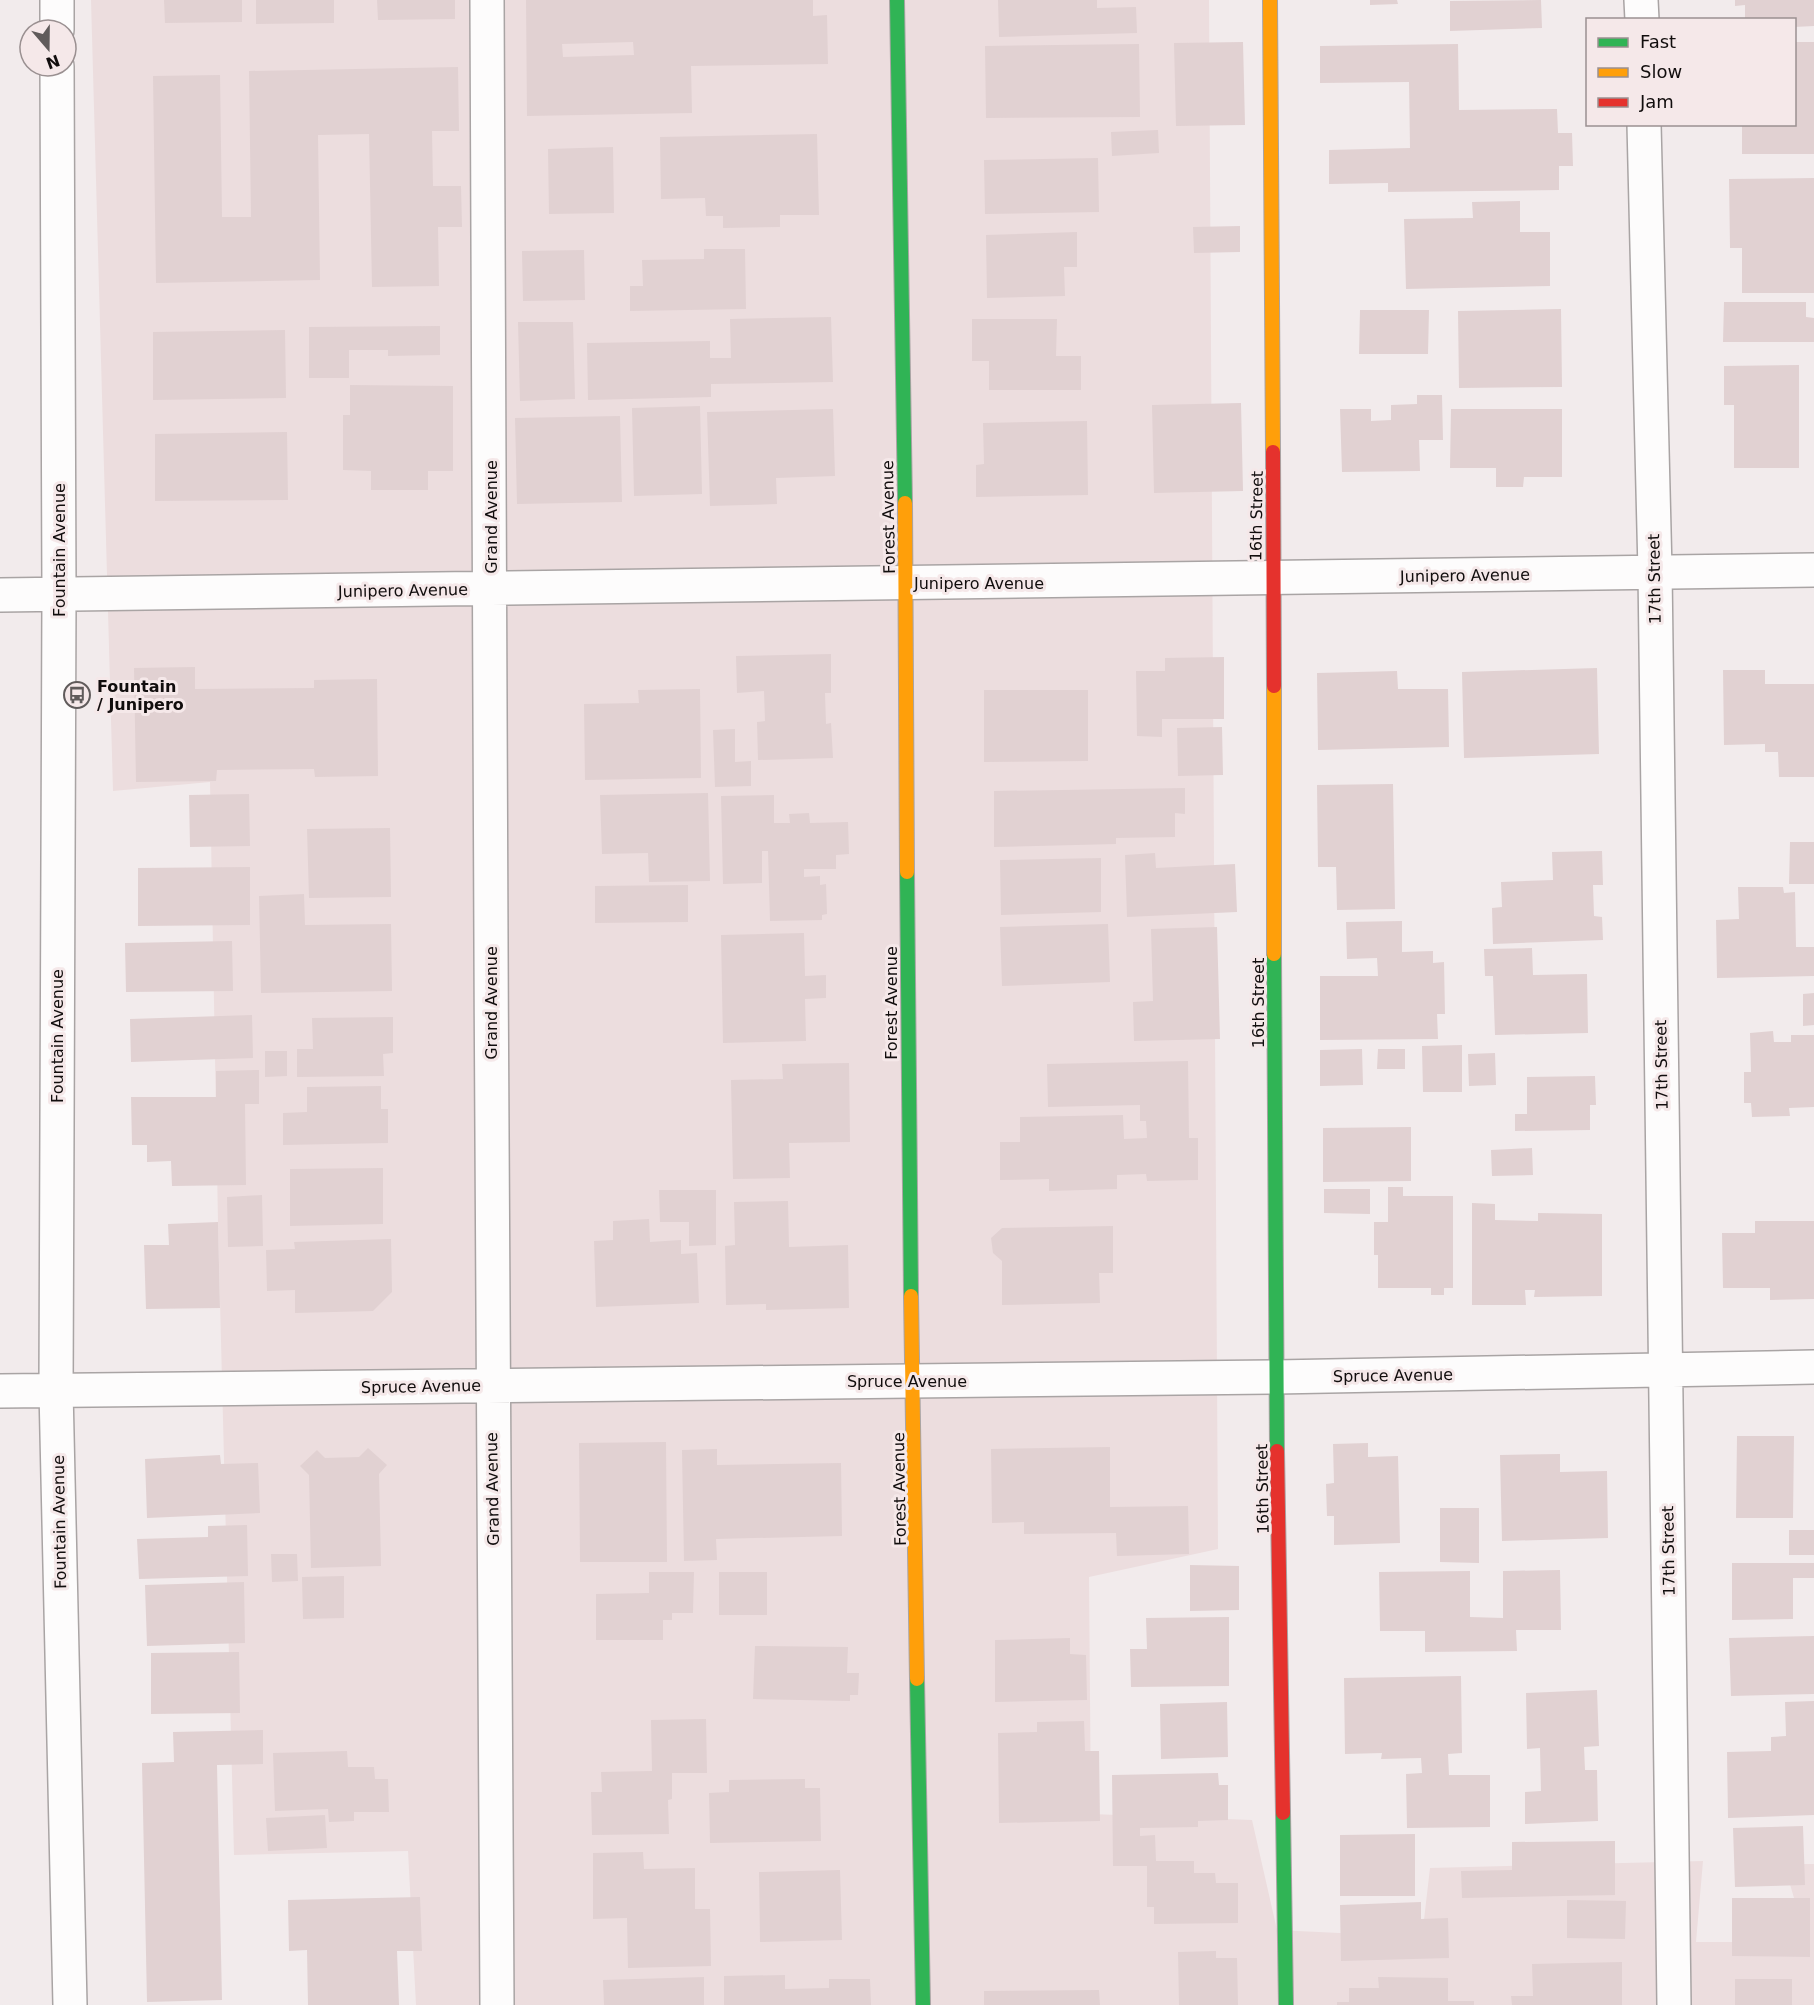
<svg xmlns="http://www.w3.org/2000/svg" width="1814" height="2005" viewBox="0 0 1814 2005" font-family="'DejaVu Sans',sans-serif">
	<rect width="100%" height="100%" fill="#f2ebec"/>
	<path fill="#ecddde" d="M91,0H1209L1218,1549L1089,1577L1091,1814L1252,1820L1277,1930L1422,1937L1430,1868L1703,1861L1696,1942H1807L1784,1864H1814V2005H416L408,1851L234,1855L218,1222L210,782L113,791Z"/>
	<path fill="#e1d1d2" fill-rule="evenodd" d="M164,0H242V22L165,23Z
		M256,0H334V23L256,24Z
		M377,0H455V19L378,20Z
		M526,0H813V16L827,15L828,64L691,66L692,113L527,116ZM633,42L634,55L563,57L562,44Z
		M998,0H1097V8L1136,7L1137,33L999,37Z
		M1370,0H1397L1398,4L1370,5Z
		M1541,0L1542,28L1450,31V1Z
		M1735,0H1814V26L1794,27V20H1745V5L1735,6Z
		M1243,42L1245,125L1176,126L1174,43Z
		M1794,42H1814V154H1742V124H1794Z
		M1139,44L1140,117L986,118L985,46Z
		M1458,44L1459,110L1557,109L1558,133H1572L1573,166H1559V190L1388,192V183L1329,184V150L1410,148L1409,82L1320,83V46Z
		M458,67L459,131H432L433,186H461L462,227H438L439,286L372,287L369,134L318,135L320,280L156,283L153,76L220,75L222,217H251L249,71Z
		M1158,130L1159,153L1112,156L1111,132Z
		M817,134L819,215H780V227L723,228V216H706L705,198L661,199L660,137Z
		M613,147L614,213L549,214L548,149Z
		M1098,158L1099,212L985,214L984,160Z
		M1814,178V293H1742V248H1730L1729,179Z
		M1520,201V232H1550V286L1406,289L1404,219L1473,218L1472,202Z
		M1240,226V252L1194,253L1193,227Z
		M1077,232V267H1064L1065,296L987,298L986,235Z
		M704,249H745L746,309L630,311V286H643L642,260L704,259Z
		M584,250L585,300L523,301L522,251Z
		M1724,302H1806V317L1814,318V342H1723Z
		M1561,309L1562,387L1459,388L1458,311Z
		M1360,310H1429L1428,354H1359Z
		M831,317L833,382L711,384V397L588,400L587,343L710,341V358H731L730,319Z
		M972,319H1057L1056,356H1081V390H989V361H972Z
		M518,322H573L575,399L520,401Z
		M440,326V355L388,356V350H349V378H309V327Z
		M285,330L286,398L153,400V332Z
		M1799,365V468H1734V405H1724V366Z
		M350,385L453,386V471H428V490H371V471L343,470V415H350Z
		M1417,395H1442L1443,440H1419L1420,471L1342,472L1340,409H1371V421L1391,420V405L1417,404Z
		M1241,403L1243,491L1154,493L1152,405Z
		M700,406L702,494L634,496L632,408Z
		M833,409L835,476L776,478L777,504L710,506L707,412Z
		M1451,409H1562V477H1524L1523,487H1496V468H1450Z
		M620,416L622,502L517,504L515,418Z
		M1087,421L1088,495L976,497V465L984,464L983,423Z
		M287,432L288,500L155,501V434Z
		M831,654V693H825L826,724L831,723L833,758L758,760L757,722L765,721L764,691L737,693L736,656Z
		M1224,657V719H1162V737L1137,736L1136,671H1165V658Z
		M195,667V689L314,688V680L377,679L378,776L315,777L314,769L217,770L216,781L136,782L134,668Z
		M1597,668L1599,754L1464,758L1462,672Z
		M1723,670H1765V684H1814V777H1779L1778,752H1765V744L1724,745Z
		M1397,671L1398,689H1448L1449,747L1318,750L1317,673Z
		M700,689L701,778L585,780L584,704L639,703L638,690Z
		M984,690H1088V761L984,762Z
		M1222,727L1223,775L1178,776L1177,728Z
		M735,729V762L751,761V786L715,787L713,730Z
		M1393,784L1395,909L1337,910L1336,867H1318L1317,785Z
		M1185,788V814L1175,813V837L1116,838V844L994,847V791Z
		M708,793L710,881L649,882L648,853L602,854L600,795Z
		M249,794L250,846L190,847L189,795Z
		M774,795V823H790L789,814L809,813L810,823L848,822L849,854L836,855V869H804V877L820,876V885L826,884L827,914L822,915V920L770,921L768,851H762V883L723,884L721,796Z
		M390,828L391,897L309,898L307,829Z
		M1790,842H1814V884H1789Z
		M1602,851L1603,885H1593L1594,916L1602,917L1603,940L1493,944L1492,908L1502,907L1501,882L1553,880L1552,852Z
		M1155,853L1156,868L1235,864L1237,912L1127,917L1125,855Z
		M1101,858V912L1001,915L1000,860Z
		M250,867V925L138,926V868Z
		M688,885V922L595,923V886Z
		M1738,887H1783L1784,893L1795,892L1796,947H1814V976L1717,978L1716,920L1739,919Z
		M304,894L305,925L391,924L392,991L261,993L259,896Z
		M1402,921V952L1433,951V963L1444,962L1445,1014H1437L1438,1039L1320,1040V976H1378L1377,958L1347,959L1346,922Z
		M1108,924L1110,982L1002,986L1000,927Z
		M1217,927L1220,1039L1134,1041L1133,1002L1153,1001L1151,929Z
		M804,933L805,976L826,975V998L805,999L806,1041L723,1043L721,935Z
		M232,941L233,991L126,992L125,943Z
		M1532,948L1533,975L1587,974L1588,1033L1495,1035L1493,976H1485L1484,949Z
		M1814,993V1025L1803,1026V994Z
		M252,1015L253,1058L131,1062L130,1019Z
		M393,1017V1053L383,1054L384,1076L297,1077V1049H313L312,1018Z
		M1773,1031L1774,1042H1791V1035H1814V1107L1789,1108L1790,1116L1752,1117L1751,1103H1744V1072H1751L1750,1033Z
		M1462,1045V1092H1423L1422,1046Z
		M1362,1049L1363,1085L1320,1086V1050Z
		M1378,1049H1405V1069H1377Z
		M265,1051H287V1076L265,1077Z
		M1495,1053L1496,1085L1469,1086L1468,1054Z
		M1188,1061L1189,1138H1198V1180L1147,1181L1146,1174L1117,1175V1189L1049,1191V1179L1000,1180V1142H1020V1117L1123,1115L1124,1139L1147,1138L1146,1121H1140V1105L1048,1107L1047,1064Z
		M849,1063L850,1142L789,1143L790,1178L733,1179L731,1080L783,1079L782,1064Z
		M259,1070V1104H245L246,1185L172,1186L171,1161L147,1162V1145H132L131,1097H216V1071Z
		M1595,1076L1596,1105H1590V1130L1515,1131V1114H1527V1077Z
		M381,1086V1109H388V1143L283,1145V1113L307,1112V1087Z
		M1411,1127V1181L1323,1182V1128Z
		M1532,1148L1533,1175L1492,1176L1491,1150Z
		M383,1168V1224L290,1226V1169Z
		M1388,1187H1403V1196H1453V1288H1444V1295H1431V1288H1378V1255H1374V1222H1388Z
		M1324,1189H1370V1214L1324,1213Z
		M659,1190H716V1245L689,1246V1222H660Z
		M262,1195L263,1246L228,1247L227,1197Z
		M788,1201L789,1247L848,1245L849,1308L766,1310V1304L726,1305L725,1246L735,1245L734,1202Z
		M1472,1203L1495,1204V1220L1538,1221V1213L1602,1214V1296L1534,1297L1535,1290H1525L1526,1305H1472Z
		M649,1219L650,1242L681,1240V1254L697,1253L699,1303L596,1307L594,1241L613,1240V1221Z
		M1755,1221H1814V1299L1770,1300V1288H1723L1722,1233H1755Z
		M218,1222L220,1308L146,1309L144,1245H169L168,1224Z
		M1113,1226V1273H1099L1100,1303L1002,1305V1261L993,1253L991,1238L1002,1228Z
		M391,1239L392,1292L373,1311L295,1313V1290L267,1291L266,1250L295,1249L294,1242Z
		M1737,1436H1794L1793,1518H1736Z
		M666,1442L667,1562H580L579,1443Z
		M1368,1443V1457L1398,1456L1400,1543L1334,1545V1516H1327L1326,1484L1334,1483L1333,1444Z
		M1110,1447V1507L1188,1506L1189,1554L1117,1556L1116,1533L1024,1534V1522L992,1523L991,1449Z
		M368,1448L387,1465L379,1474L381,1566L311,1568L309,1475L300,1466L317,1450L325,1458L359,1457Z
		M717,1449V1465L841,1463L842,1536L716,1539L717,1560L684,1561L682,1450Z
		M1560,1454V1472L1607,1471L1608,1538L1502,1541L1500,1455Z
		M220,1455L221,1464L258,1463L260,1513L147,1518L145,1459Z
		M1440,1508H1479V1563L1440,1562Z
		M247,1525L248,1576L139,1579L137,1539L208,1537V1526Z
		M1789,1530H1814V1555H1789Z
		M271,1554H297L298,1581L272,1582Z
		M1732,1563H1814V1578H1793V1619L1732,1620Z
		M1190,1565L1239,1566V1610L1190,1611Z
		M1560,1570L1561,1630H1516L1517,1651L1425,1652V1631H1380L1379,1572L1470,1571V1617L1503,1618V1571Z
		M649,1572H694L693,1613H672V1620H663V1640H596V1594L649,1593Z
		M719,1572H767V1615H719Z
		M344,1576V1618L303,1619L302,1577Z
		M244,1582L245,1643L147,1646L145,1585Z
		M1229,1617V1686L1131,1687L1130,1649H1147L1146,1618Z
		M1814,1636V1694L1731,1696L1729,1638Z
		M1070,1638V1654L1086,1655L1087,1700L995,1702V1640Z
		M755,1646L848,1647L847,1673H859L858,1695H850V1701L753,1699Z
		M239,1652L240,1713L151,1714V1653Z
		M1461,1676L1462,1753L1448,1754L1449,1775H1490V1827L1407,1828L1406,1774L1422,1773L1421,1758L1381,1759L1382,1753L1345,1754L1344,1678Z
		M1597,1690L1599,1746L1584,1747L1585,1770H1597L1598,1821L1525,1824V1792L1541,1791L1540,1748L1527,1749L1526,1693Z
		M1814,1701V1815L1728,1818L1727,1752L1771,1751V1737L1786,1736L1785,1702Z
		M1227,1702L1228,1757L1161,1759L1160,1704Z
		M706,1719L707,1773H672V1799L668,1800L669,1834L592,1835L591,1792H602L601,1772L652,1771L651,1720Z
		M1084,1721L1085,1751H1099L1100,1821L999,1823L998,1733L1037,1732V1722Z
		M263,1730V1764L217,1765L222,2000L147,2002L142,1763L174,1762L173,1732Z
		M347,1751L348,1767H374L375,1779H388L389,1812H354V1821L329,1822L328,1809L275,1811L273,1753Z
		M1218,1773L1219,1785H1228V1820L1198,1821V1827L1140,1828V1836L1155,1835L1156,1861H1194V1873H1215L1216,1883H1238V1923L1154,1924V1907H1147V1866H1113L1112,1775Z
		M805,1779V1788H820L821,1841L710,1843L709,1793L729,1792V1780Z
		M325,1815L327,1848L268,1851L266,1818Z
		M1803,1826L1805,1885L1735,1887L1733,1828Z
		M1415,1834V1896H1340V1835Z
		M1615,1841V1895L1462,1898L1461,1871L1512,1870V1842Z
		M643,1852L644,1869L695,1868V1909H710L711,1966L628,1968L627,1918L593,1919V1853Z
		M840,1870L842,1940L760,1942L759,1872Z
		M420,1897L422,1951H397L399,2005H308L307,1950L289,1951L288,1900Z
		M1732,1898H1810V1957L1732,1956Z
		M1567,1900L1626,1901L1625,1939L1567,1938Z
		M1421,1902V1919L1448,1918L1449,1958L1341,1961L1340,1905Z
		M1216,1951V1958H1237L1238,2005H1179L1178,1952Z
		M1622,1962V2005H1512L1511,1996H1533L1532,1964Z
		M785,1975V1989L829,1988V1979H870L871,2005H724V1976Z
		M704,1977V2005H604L603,1980Z
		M1378,1977L1448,1978V2001H1474V2005H1337V2002H1349V1988H1379Z
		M1735,1979H1792V2005H1735Z
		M1099,1990L1100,2005H984V1991Z"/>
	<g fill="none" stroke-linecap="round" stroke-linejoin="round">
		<defs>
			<path id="street" d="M57,0V30
				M487,0C492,668 490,1337 497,2005
				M1641,0L1642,20
				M57,66L59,595L56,1390L70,2005
				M1644,124L1655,571L1674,2005
				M0,595L1814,570
				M0,1391L1276,1377L1814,1367"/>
			<path id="fast" d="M897,0L905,503
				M907,872L911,1296
				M1274,954L1277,1451
				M917,1679L923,2005
				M1283,1813L1286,2005"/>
			<path id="slow" d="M1270,0L1273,452
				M905,503L907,872
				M1274,686V954
				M911,1296L917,1679"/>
			<path id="jam" d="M1273,452L1274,686
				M1277,1451L1283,1813"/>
		</defs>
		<use href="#street" stroke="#a9a4a4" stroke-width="36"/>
		<use href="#fast" stroke="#a9a4a4" stroke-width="16"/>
		<use href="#slow" stroke="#a9a4a4" stroke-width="16"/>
		<use href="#jam" stroke="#a9a4a4" stroke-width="16"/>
		<use href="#street" stroke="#fdfcfc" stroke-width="33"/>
		<use href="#fast" stroke="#30b455" stroke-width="14"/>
		<use href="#slow" stroke="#ff9f0a" stroke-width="14"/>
		<use href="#jam" stroke="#e5322d" stroke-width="14"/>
	</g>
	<defs>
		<symbol id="bus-ring" viewBox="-11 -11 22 22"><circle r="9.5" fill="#f5e8e9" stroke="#605b5b" stroke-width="1.5"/><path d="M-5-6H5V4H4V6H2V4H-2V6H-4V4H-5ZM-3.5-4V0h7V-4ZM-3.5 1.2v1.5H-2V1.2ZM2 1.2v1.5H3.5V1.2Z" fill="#605b5b"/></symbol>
	</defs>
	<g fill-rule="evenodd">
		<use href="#bus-ring" x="62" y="680" width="30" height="30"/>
	</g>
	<g text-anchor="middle" stroke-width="6" stroke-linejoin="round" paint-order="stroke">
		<g font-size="16" fill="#110d0d" stroke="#f5e8e9">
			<text transform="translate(1256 516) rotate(-89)" y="6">16th Street</text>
			<text transform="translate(491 517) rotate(-90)" y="6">Grand Avenue</text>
			<text transform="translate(888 517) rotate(-91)" y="6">Forest Avenue</text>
			<text transform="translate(59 550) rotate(-90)" y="6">Fountain Avenue</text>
			<text transform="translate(1465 575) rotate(-1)" y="6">Junipero Avenue</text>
			<text transform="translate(1654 579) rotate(-91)" y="6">17th Street</text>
			<text x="979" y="589">Junipero Avenue</text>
			<text transform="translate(403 590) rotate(-1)" y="6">Junipero Avenue</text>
			<text transform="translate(491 1003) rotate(-90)" y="6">Grand Avenue</text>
			<text transform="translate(891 1003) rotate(-90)" y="6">Forest Avenue</text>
			<text transform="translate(1258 1003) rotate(-90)" y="6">16th Street</text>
			<text transform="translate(57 1036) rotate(-90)" y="6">Fountain Avenue</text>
			<text transform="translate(1661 1065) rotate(-91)" y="6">17th Street</text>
			<text transform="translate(1393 1375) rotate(-1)" y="6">Spruce Avenue</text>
			<text x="907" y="1387">Spruce Avenue</text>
			<text transform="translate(421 1386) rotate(-1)" y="6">Spruce Avenue</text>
			<text transform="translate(492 1489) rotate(-91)" y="6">Grand Avenue</text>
			<text transform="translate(899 1489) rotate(-91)" y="6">Forest Avenue</text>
			<text transform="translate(1262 1489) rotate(-91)" y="6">16th Street</text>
			<text transform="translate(59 1522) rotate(-91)" y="6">Fountain Avenue</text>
			<text transform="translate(1668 1551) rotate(-91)" y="6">17th Street</text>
		</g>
		<g font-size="16" font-weight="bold" fill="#110d0d" stroke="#f5e8e9" text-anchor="start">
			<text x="97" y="692">Fountain<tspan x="97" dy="18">/ Junipero</tspan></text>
		</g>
	</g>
	<rect x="1586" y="18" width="210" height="108" fill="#f5e8e9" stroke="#9a9091" stroke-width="1.5"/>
	<rect x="1598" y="38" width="30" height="9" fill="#30b455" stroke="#9a9091" stroke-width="1.5"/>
	<text x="1640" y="48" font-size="18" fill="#110d0d">Fast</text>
	<rect x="1598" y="68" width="30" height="9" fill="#ff9f0a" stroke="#9a9091" stroke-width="1.5"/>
	<text x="1640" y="78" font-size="18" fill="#110d0d">Slow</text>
	<rect x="1598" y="98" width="30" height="9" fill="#e5322d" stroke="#9a9091" stroke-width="1.5"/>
	<text x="1640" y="108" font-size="18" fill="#110d0d">Jam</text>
	<g transform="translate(48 48) rotate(160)"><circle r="28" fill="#f5e8e9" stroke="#9a9091" stroke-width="1.5"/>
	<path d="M0-4.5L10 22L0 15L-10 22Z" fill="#605b5b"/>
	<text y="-9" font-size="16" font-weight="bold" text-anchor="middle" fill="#110d0d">N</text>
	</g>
</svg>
